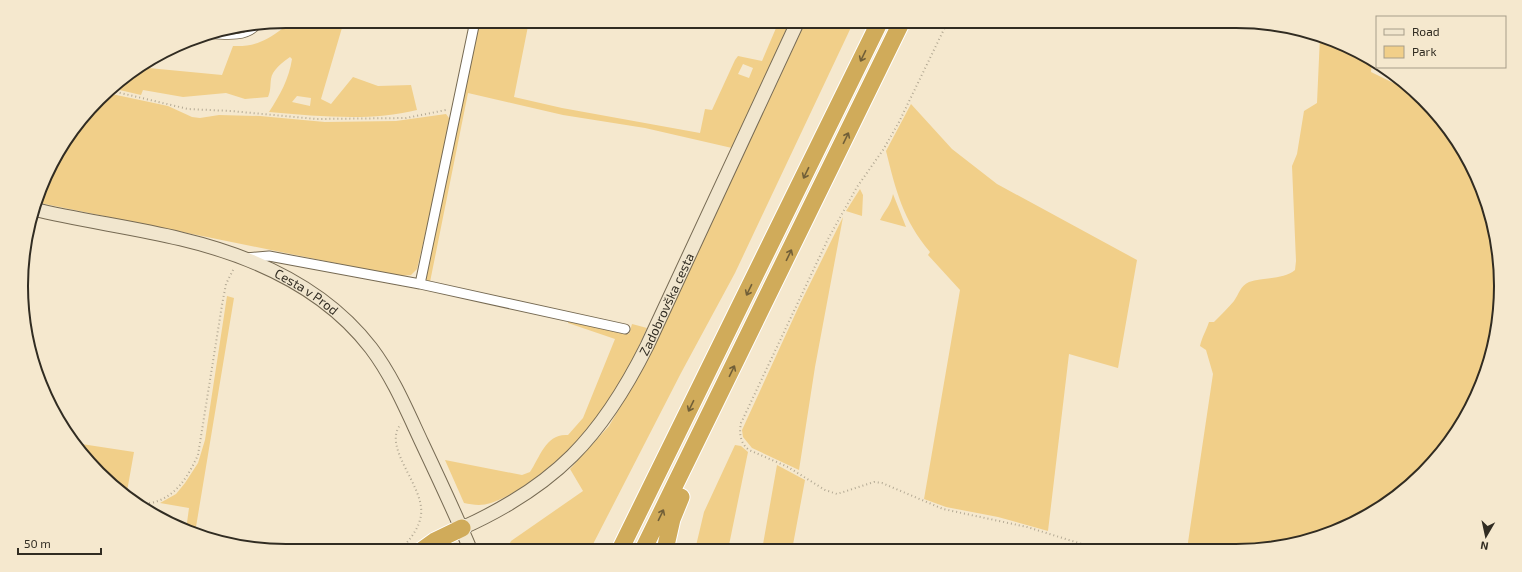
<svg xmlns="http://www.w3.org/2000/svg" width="1522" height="572" viewBox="0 0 1522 572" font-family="'Exo 2',sans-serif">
	<rect width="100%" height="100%" fill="#f5e8ce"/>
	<path fill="#f1cf89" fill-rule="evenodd" d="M344,21L321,99L331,104L353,77L378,86L411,85L417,110C369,122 318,116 269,112C280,95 289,79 292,59L290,57C283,62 272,70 271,79C270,86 271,90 268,97L245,99L226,93L183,97L143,90L141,95L111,88L138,67L222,75L233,46C253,47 266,41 282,29V22ZM297,96L311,98L310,106L292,102Z
		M479,21H529L514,97L562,108L700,133L705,109L712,110L735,60L738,56L762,61L779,21H790L732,148L645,128L563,115L468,93L430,282L425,279ZM743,64L753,68L749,78L738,74Z
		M806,21H854L735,273L681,373L590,550H506L511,541L583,491L570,469L609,426L644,367Z
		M1320,36L1353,48L1372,60L1371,72L1418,95L1435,111L1466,154L1487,201L1499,252L1500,304L1492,355L1456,433L1411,485L1353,524L1271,549H1187L1213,374L1206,350L1200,346C1202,337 1206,331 1209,322H1214C1221,315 1228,308 1234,301C1239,294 1240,286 1249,282C1263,277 1283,280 1295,270L1296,261L1292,166L1297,154L1304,111L1317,103Z
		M107,93L168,106L192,117L200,118L219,115L260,116L325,122L396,121L446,114L449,118L450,128L417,269L411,275L399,276L35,202L56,154Z
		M911,104L952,149L997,184L1137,260L1118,368L1069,354L1048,531L998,517L946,507L924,499L960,290L928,255L930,252C903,220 896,191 886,151Z
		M860,189L863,195L862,216L846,211Z
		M893,194L906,227L880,220C885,210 891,205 893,194Z
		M843,217L815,367L799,470L752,448L743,437L742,430L799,306Z
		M227,296L234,298L195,533L186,530L189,508L160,503L176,494L185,483L198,463L205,440Z
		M568,320L629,334L632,324L647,328C636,353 625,378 610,401C587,436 531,490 491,503C482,506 473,505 464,503L445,460L522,475L530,472C540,457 546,433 568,435L583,418L615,339L568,323Z
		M75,443L134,452L126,497L125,496Z
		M735,445L741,446L748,452L728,550H695L704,512Z
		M777,465L805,480L792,550H762Z"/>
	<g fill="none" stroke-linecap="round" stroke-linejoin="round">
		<defs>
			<path id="lane" d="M201,35C218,36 247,42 259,25"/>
			<path id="street" d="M246,258L269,256L420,284L625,329
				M420,284L475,21"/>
			<g id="secondary">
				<path id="s1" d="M33,209C82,221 132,227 181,239C253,256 325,288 371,348C393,377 407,411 422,443C439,479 456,515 471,551"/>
				<path id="s2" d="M462,528C555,486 601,438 647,346L798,21"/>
			</g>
			<path id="highway" d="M620,550L880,21
				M643,550L902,21
				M665,550L672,519L681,497
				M421,551L435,541L462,528"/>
		</defs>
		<use href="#lane" stroke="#766a53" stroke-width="6"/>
		<use href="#street" stroke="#766a53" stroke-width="11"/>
		<use href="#secondary" stroke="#766a53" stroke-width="15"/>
		<use href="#highway" stroke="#fff" stroke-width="19"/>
		<path stroke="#b3a994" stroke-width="2" stroke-dasharray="1 3" stroke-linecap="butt" d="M948,21L899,122L883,150L857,187L828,239L741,423C739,433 740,443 749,450L788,467L825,490L837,494L874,482L882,483L943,509L1027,527L1098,549
			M108,90L188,109L231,111L316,119L406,118L446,110
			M137,504C170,505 185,483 198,455L222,305L226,284L234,268
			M399,551C409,541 419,529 421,515C425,486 381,447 401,424"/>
		<use href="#lane" stroke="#fff" stroke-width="4.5"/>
		<use href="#street" stroke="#fff" stroke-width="9"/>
		<use href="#secondary" stroke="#f1e6ce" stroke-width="13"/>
		<use href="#highway" stroke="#d0ab5a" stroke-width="17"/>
	</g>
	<defs><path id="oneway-shaft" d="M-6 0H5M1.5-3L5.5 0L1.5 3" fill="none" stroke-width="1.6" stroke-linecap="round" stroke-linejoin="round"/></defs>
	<g stroke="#715f38">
		<use href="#oneway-shaft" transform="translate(863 56) rotate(116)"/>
		<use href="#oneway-shaft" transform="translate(846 138) rotate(-64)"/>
		<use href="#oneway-shaft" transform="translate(806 173) rotate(116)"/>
		<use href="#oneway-shaft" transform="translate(789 255) rotate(-64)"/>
		<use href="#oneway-shaft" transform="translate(749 290) rotate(116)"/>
		<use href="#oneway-shaft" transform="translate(732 371) rotate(-64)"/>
		<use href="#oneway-shaft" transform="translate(691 406) rotate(116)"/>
		<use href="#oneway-shaft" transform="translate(661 515) rotate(-64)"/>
	</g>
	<g text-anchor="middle" stroke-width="3" stroke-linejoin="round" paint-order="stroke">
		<g font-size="13" fill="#312c22" stroke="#f5e8ce">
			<text dy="5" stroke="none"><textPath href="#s1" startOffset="288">Cesta v Prod</textPath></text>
			<text dy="5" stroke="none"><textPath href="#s2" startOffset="312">Zadobrovška cesta</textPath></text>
		</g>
	</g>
	<path d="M0 0H1522V572H0ZM286 28H1236A258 258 0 0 1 1494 286V286A258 258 0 0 1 1236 544H286A258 258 0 0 1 28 286V286A258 258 0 0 1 286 28Z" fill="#f5e8ce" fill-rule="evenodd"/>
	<path fill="none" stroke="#312c22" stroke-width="2" d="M286 28H1236A258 258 0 0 1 1494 286V286A258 258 0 0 1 1236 544H286A258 258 0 0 1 28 286V286A258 258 0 0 1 286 28Z"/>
	<rect x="1376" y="16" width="130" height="52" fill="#f5e8ce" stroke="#a79d89"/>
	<rect x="1384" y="29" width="20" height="6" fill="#f1e6ce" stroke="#a79d89"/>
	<text x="1412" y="36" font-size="12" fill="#312c22">Road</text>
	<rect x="1384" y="46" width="20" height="12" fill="#f1cf89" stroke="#a79d89"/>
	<text x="1412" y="56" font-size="12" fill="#312c22">Park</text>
	<g transform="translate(1486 536) rotate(189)" stroke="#f5e8ce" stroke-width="3" paint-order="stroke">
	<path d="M0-3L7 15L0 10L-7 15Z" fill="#312c22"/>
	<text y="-6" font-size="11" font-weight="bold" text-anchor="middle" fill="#312c22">N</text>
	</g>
	<path d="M18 548v6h83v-6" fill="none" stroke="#312c22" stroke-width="2"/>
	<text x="24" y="548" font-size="12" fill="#312c22" stroke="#f5e8ce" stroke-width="3" paint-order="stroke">50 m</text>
</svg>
